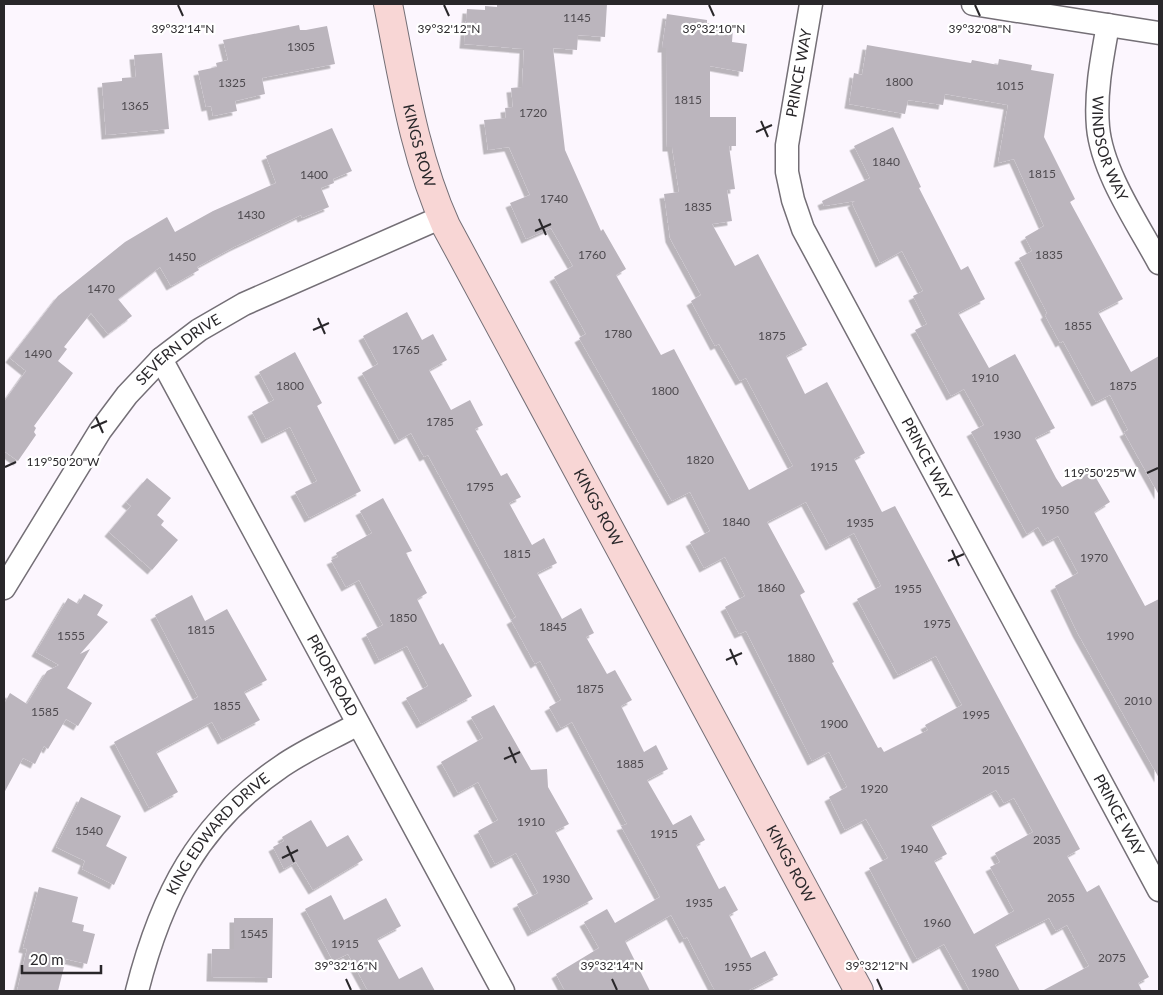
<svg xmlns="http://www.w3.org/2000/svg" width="1163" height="995" viewBox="0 0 1163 995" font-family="Lato,sans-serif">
	<defs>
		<filter id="shadow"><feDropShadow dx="-4.5" dy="4.5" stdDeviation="0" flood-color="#0004"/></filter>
	</defs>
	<rect width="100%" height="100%" fill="#fcf6fe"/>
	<path fill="#bbb5bd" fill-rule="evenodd" filter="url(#shadow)" d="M497,4H607L605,37L578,35L577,50L553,48L565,150L601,231L603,229L626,269L616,275L661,355L674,349L749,490L793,466L746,378L740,381L719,344L715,346L691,301L701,295L670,238L664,194L679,192L672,147H667L666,48H662L667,14L707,20V23L733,28L732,42L747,44L743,72L710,66V117H736V146H729L735,189L727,190L732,221L712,224L735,266L758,254L807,345L786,356L805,394L827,382L865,453L854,459L882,512L895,506L1080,849L1067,856L1087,892L1099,885L1149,977L1138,983L1142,991H1042L1089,966L1067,925L1056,931L1049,918L995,945L1020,991H970L944,944L917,959L869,868L888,858L866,819L845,830L829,797L847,787L829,752L812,761L746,631L739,634L725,607L745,596L725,557L704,568L690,542L710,531L690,492L672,501L579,338L586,334L554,277L573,266L551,228L526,239L510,203L530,195L509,147L488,150L484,120L506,118L505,108L513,107L511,88L522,87L524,49L464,44L467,9L485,10V6L497,7ZM806,502L830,546L854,533L881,586L857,599L898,675L936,656L962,705L925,725L928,730L884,752L881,747L878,748L832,663L834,662L800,595L805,592L767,522ZM996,790L1004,803L1014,798L1033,832L995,853L1000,862L990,867L1014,911L974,934L934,861L947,854L931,825Z
		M299,25L300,30H306L327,26L335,64L262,78L265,94L235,101L237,111L213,116L211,106L206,107L198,71L217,67L216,63L228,60L223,40Z
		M867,45L971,63L972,60L998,65L999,59L1032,65L1031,70L1054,74L1044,137L1075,199L1070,202L1123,299L1098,312L1131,372L1159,356V495L1124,432L1128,430L1110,395L1096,402L1063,341L1060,343L1045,315L1047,313L1019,258L1032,251L1025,237L1044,226L1014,159L998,163L1008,105L945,94L943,105L908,100L905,114L849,104L854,73L862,75Z
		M162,53L169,129L106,135L102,83L122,81V78L136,77L134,55Z
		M893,127L921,187L919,188L961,270L968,266L985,299L958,313L989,368L1015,354L1055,428L1035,438L1056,478L1062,487L1092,471L1110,502L1094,512L1145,606L1159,599V778L1077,632L1055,586L1078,573L1058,536L1047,542L1038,527L1027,534L971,432L984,425L964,389L951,396L915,330L927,324L913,296L923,291L902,251L880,263L852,203L855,201L824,206L822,201L870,178L854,146Z
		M332,128L352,171L333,179L334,183L321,188L329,207L302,218L301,215L234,247L197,267L199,270L171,286L160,267L118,299L132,316L108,334L91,313L64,347L67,349L58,361L73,373L34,426L36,428L34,432L36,435L18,461L4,451V402L26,371L10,358L58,296L125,242L167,217L175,232L213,211L276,183L266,156Z
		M407,312L422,340L433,334L447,360L429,370L451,410L470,400L483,425L475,429L501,476L507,473L521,497L509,503L532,545L544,538L557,563L537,573L562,619L581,608L594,633L586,637L607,674L615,670L632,700L621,706L644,752L656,745L668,769L647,780L673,825L691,815L705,840L696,845L719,889L725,886L738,910L729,915L751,958L765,951L778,975L747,991H715L687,937L684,939L671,915L625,941L650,991H565L556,974L599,948L584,922L607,909L615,923L660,897L621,826L627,824L572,722L561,728L549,707L561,700L540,661L535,664L511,620L516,617L428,455L424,457L411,433L399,440L362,373L378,364L363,336Z
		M295,352L322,403L317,406L361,491L309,518L295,492L317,481L290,427L266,439L252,412L274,400L259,372Z
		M147,478L171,498L157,515L164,521L161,525L178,540L152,570L109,532L131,506L126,502Z
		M383,498L412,551L406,553L427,593L417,599L440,645L443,643L472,696L421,724L406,698L428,686L407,646L379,660L366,634L383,625L359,580L346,587L331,560L338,557L336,553L372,533L360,511Z
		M84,594L103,605L97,615L108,622L80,654L90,649L67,688L92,703L78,726L66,719L48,749L44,746L35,764L23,758L4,793V704L10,693L27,704L47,671L59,665L36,652L68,598L78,604Z
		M192,595L205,621L227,609L267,680L244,692L260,720L222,740L212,722L156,752L178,792L149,808L114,742L198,697L155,615Z
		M494,705L531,770L547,769L548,787L569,824L555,831L593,899L532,932L517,904L538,893L516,853L495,864L478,831L498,820L478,782L458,793L441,762L483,738L471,717Z
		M81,797L121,816L106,846L127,857L114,885L82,869L85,861L56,847Z
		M311,820L327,847L348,835L363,860L313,890L296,862L284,869L273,847L284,841L282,837Z
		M39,887L78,897L72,922L84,925L83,931L95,934L87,964L66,959L58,991H17L27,949L23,948Z
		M331,895L344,920L386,898L401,926L377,939L399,979L422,967L435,991H368L348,954L333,961L305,909Z
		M234,918H273L272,978L211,977L212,949H234Z"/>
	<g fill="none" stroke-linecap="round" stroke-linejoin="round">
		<defs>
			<g id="street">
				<path id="s1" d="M811,4L787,145V172L793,200L803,229L1159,890"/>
				<path d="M973,4L1159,33"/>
				<path id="s2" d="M1108,25C1102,58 1095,93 1098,127C1102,172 1138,224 1159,263"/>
				<path id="s3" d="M161,359L503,991"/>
				<path id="s4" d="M4,588L100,431L127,395L161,359L199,330L244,304L442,217"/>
				<path id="s5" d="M137,991C161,896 198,823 282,766C305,750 333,738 358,724"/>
			</g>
			<g id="secondary">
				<path id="s6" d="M388,4C403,79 414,155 446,226L859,991"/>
			</g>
		</defs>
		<use href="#street" stroke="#746f76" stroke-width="25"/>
		<use href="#secondary" stroke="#746f76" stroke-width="30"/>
		<use href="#street" stroke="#fff" stroke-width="22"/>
		<use href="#secondary" stroke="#f8d6d5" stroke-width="28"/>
	</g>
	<path fill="none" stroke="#29272a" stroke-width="2" d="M178,5L183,16M444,5L449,16M709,5L714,16M975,5L980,16M761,121L768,137M756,132L772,125M539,219L546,235M535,231L551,224M318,318L325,334M313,330L329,323M96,417L103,433M91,428L107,421M5,467L16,462M1147,473L1158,468M952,550L959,566M948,561L964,554M730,649L737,665M726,660L742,653M509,747L516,763M504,759L520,752M287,846L294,862M282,858L298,850M346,979L351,990M612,979L617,990M877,979L882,990"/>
	<g text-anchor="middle" stroke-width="4.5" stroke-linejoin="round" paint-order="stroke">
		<g font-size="12" fill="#4e4a4f">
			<text x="577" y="22">1145</text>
			<text x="301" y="51">1305</text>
			<text x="899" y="86">1800</text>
			<text x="232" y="87">1325</text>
			<text x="1010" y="90">1015</text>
			<text x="688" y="104">1815</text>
			<text x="135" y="110">1365</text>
			<text x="533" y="117">1720</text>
			<text x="886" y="166">1840</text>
			<text x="1042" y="178">1815</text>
			<text x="314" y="179">1400</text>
			<text x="554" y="203">1740</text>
			<text x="698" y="211">1835</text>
			<text x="251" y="219">1430</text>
			<text x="592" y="259">1760</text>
			<text x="1049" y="259">1835</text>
			<text x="182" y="261">1450</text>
			<text x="101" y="293">1470</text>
			<text x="1078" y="330">1855</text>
			<text x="618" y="338">1780</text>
			<text x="772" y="340">1875</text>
			<text x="406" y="354">1765</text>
			<text x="38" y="358">1490</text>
			<text x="985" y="382">1910</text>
			<text x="290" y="390">1800</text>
			<text x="1123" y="390">1875</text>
			<text x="665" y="395">1800</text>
			<text x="440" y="426">1785</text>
			<text x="1007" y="439">1930</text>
			<text x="700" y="464">1820</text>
			<text x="824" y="471">1915</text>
			<text x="480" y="491">1795</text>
			<text x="1055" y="514">1950</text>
			<text x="736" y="526">1840</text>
			<text x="860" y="527">1935</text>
			<text x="517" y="558">1815</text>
			<text x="1094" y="562">1970</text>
			<text x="771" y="592">1860</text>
			<text x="908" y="593">1955</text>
			<text x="403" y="622">1850</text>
			<text x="937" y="628">1975</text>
			<text x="553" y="631">1845</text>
			<text x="201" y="634">1815</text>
			<text x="71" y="640">1555</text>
			<text x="1120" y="640">1990</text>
			<text x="801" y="662">1880</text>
			<text x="590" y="693">1875</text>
			<text x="1138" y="705">2010</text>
			<text x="227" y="710">1855</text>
			<text x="45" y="716">1585</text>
			<text x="976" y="719">1995</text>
			<text x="834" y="728">1900</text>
			<text x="630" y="768">1885</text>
			<text x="996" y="774">2015</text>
			<text x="874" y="793">1920</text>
			<text x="531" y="826">1910</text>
			<text x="89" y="835">1540</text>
			<text x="664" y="838">1915</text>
			<text x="1047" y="844">2035</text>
			<text x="914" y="853">1940</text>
			<text x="556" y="883">1930</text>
			<text x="1061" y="902">2055</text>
			<text x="699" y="907">1935</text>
			<text x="937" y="927">1960</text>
			<text x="254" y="938">1545</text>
			<text x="345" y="948">1915</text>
			<text x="1112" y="962">2075</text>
			<text x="738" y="971">1955</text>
			<text x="985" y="977">1980</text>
		</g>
		<g font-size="15" fill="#29272a" stroke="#fff">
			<text transform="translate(799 73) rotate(-80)" y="5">PRINCE WAY</text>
			<text dy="5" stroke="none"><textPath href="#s6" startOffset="145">KINGS ROW</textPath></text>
			<text dy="5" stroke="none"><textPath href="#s2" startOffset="126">WINDSOR WAY</textPath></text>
			<text dy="5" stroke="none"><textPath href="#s4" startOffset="298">SEVERN DRIVE</textPath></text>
			<text dy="5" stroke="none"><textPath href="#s1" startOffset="490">PRINCE WAY</textPath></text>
			<text dy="5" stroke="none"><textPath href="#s6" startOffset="550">KINGS ROW</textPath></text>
			<text dy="5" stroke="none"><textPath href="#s3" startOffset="360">PRIOR ROAD</textPath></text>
			<text dy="5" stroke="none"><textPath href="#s1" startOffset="895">PRINCE WAY</textPath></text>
			<text dy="5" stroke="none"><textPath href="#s5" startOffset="180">KING EDWARD DRIVE</textPath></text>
			<text dy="5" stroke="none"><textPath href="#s6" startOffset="955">KINGS ROW</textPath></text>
		</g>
	</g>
	<g font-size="12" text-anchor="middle" fill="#29272a" stroke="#fff" stroke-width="4.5" stroke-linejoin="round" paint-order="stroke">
		<text x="183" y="33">39°32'14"N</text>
		<text x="449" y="33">39°32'12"N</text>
		<text x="714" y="33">39°32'10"N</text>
		<text x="980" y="33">39°32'08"N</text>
		<text x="63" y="466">119°50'20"W</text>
		<text x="1100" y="477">119°50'25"W</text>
		<text x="346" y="970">39°32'16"N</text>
		<text x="612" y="970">39°32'14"N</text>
		<text x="877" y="970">39°32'12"N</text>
	</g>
	<rect width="1163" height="995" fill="none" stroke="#29272a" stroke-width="10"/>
	<path d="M22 965v8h79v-8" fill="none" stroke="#29272a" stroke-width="2.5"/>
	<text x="30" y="965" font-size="15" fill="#29272a" stroke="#ffffff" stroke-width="4" paint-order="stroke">20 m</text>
</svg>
